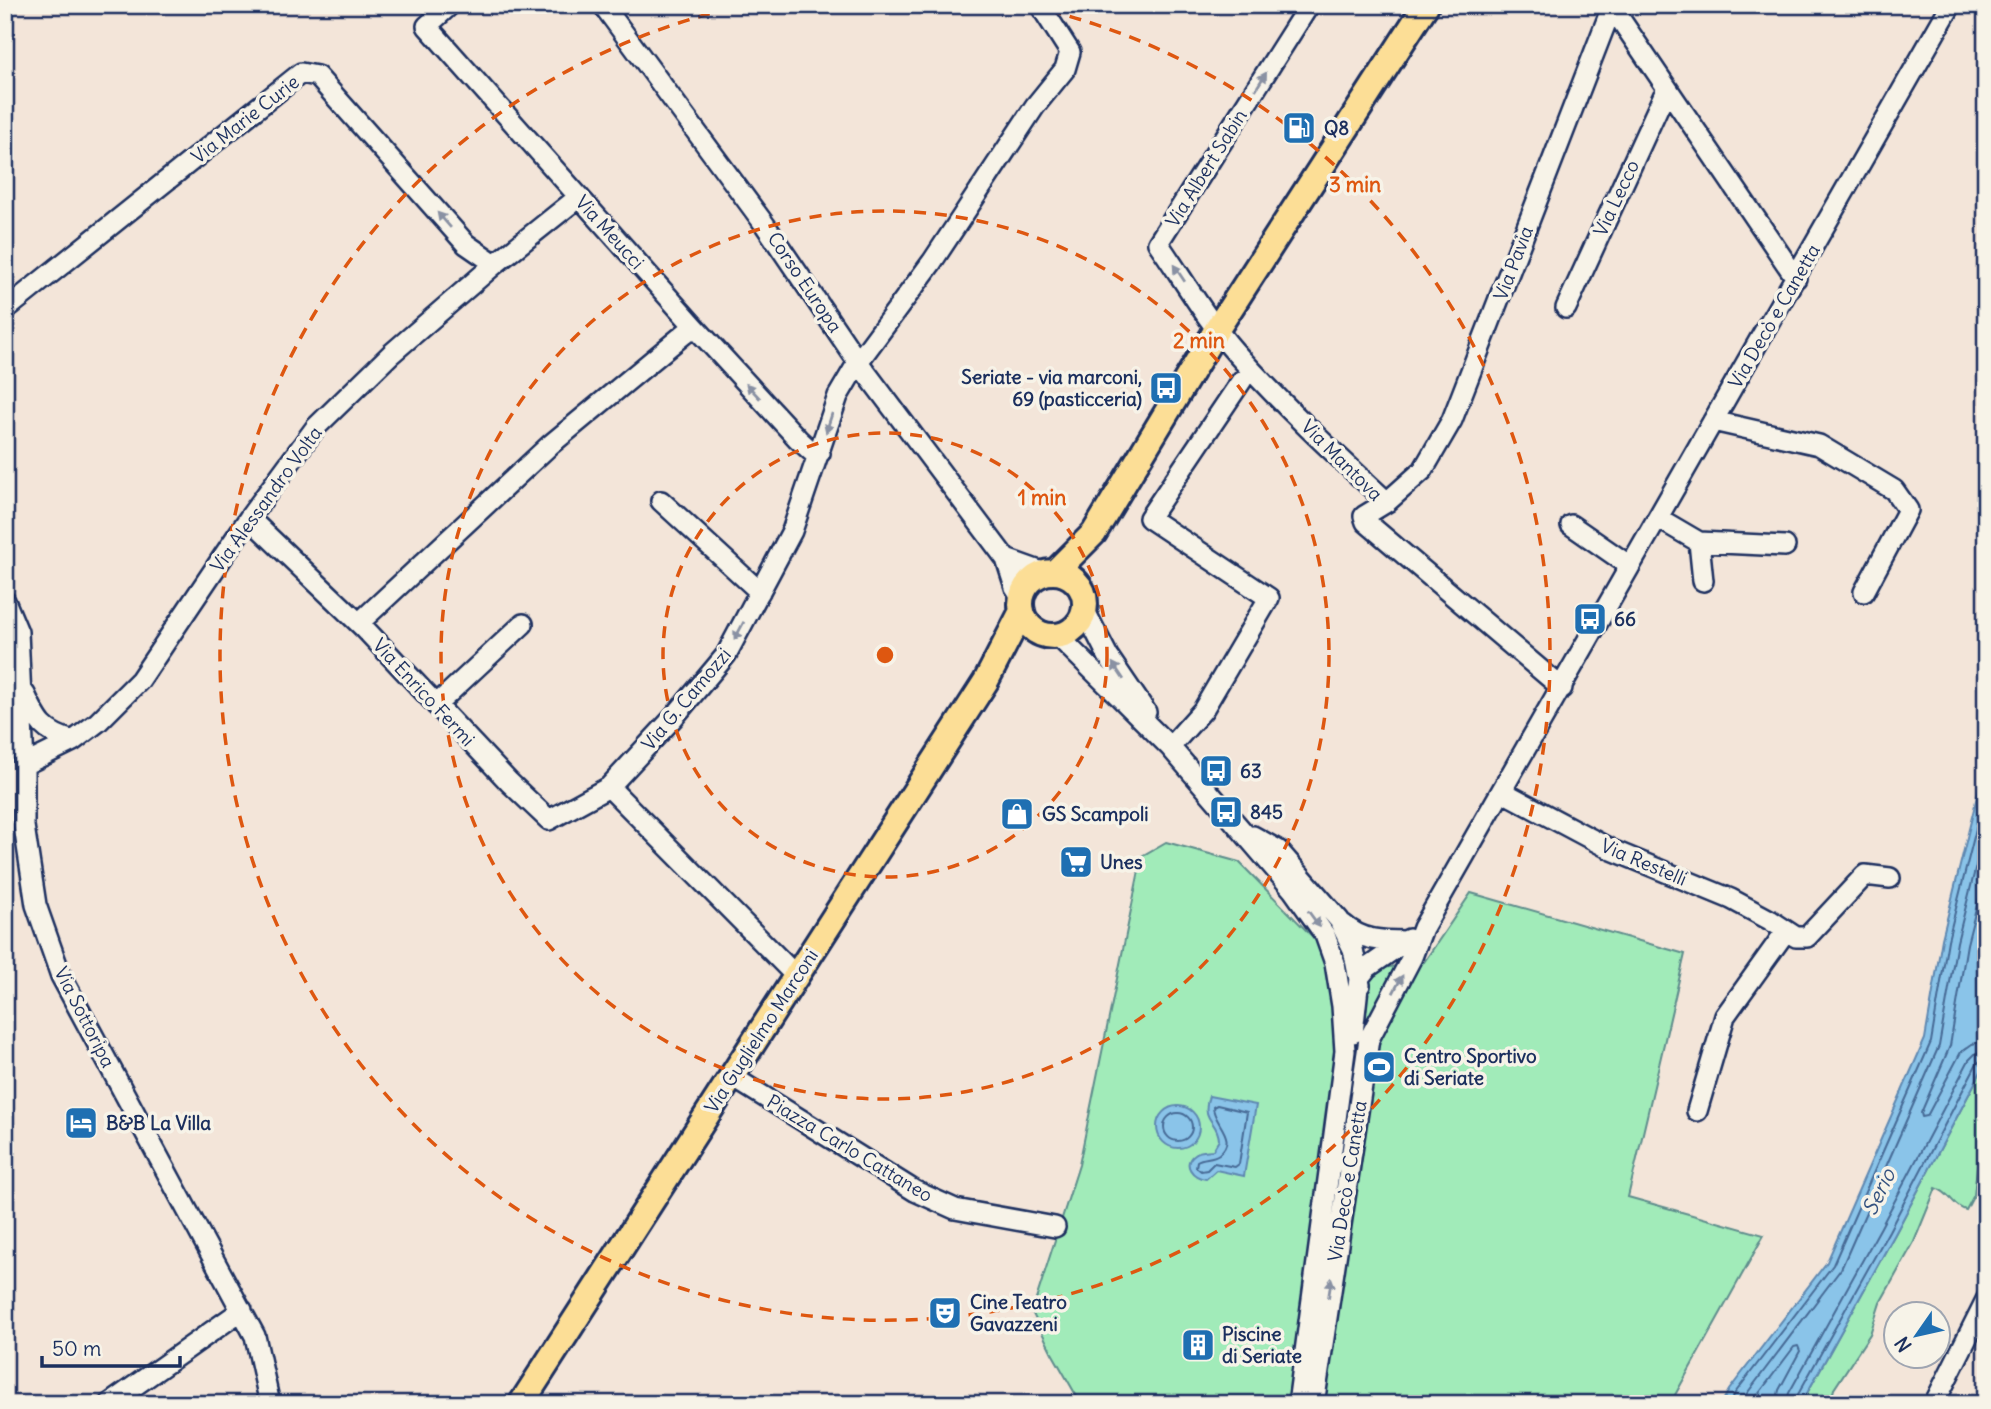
<svg xmlns="http://www.w3.org/2000/svg" width="1991" height="1409" viewBox="0 0 1991 1409" font-family="Delius,sans-serif">
	<rect width="100%" height="100%" fill="#f3e5d9"/>
	<filter id="ink" filterUnits="userSpaceOnUse"><feTurbulence type="fractalNoise" baseFrequency=".0143" numOctaves="2"/><feDisplacementMap in="SourceGraphic" scale="14" xChannelSelector="R" yChannelSelector="G"/><feConvolveMatrix kernelMatrix="1 2 1 2 8 2 1 2 1" color-interpolation-filters="sRGB"/></filter>
	<g filter="url(#ink)">
		<path fill="#a1ebb9" stroke="#5e8d8c" stroke-width="2" d="M1166,842L1239,862L1348,973L1424,962L1471,893L1685,954L1628,1197L1764,1235L1670,1404H1092L1080,1402L1052,1353L1032,1312L1079,1165L1142,856Z
			M1986,1062V1152L1977,1167L1974,1195L1966,1210C1953,1207 1951,1193 1936,1188L1914,1242L1880,1303L1870,1334L1834,1389L1830,1404H1801L1895,1234Z"/>
		<path fill="#8ac4e9" stroke="#5e88b1" stroke-width="2" d="M1986,760V1062L1895,1234L1801,1404H1721L1729,1390L1827,1262L1925,1039L1942,939Z
			M1209,1096L1256,1105L1244,1176L1216,1170L1206,1179C1193,1178 1181,1164 1195,1154C1200,1150 1207,1151 1213,1150L1219,1140C1218,1120 1200,1121 1209,1096Z
			M1157 1127a21 21 0 1 1 42 0a21 21 0 1 1-42 0Z"/>
		<g fill="none" stroke-linecap="round" stroke-linejoin="round">
			<path stroke="#476b96" stroke-width="2" d="M1986,870L1967,944L1950,1046L1921,1113L1922,1117L1927,1116L1961,1052L1972,1044L1986,1041
				M1217,1105L1247,1112L1239,1164L1235,1167L1214,1163L1207,1170L1201,1171L1196,1167L1197,1161C1204,1157 1212,1159 1219,1154C1239,1138 1213,1123 1213,1107Z
				M1164 1127a14 14 0 1 1 28 0a14 14 0 1 1-28 0Z
				M1729,1404L1735,1393L1833,1265L1931,1042L1948,940L1986,789
				M1739,1404L1841,1269L1939,1046L1957,942L1986,826
				M1751,1404L1794,1347L1798,1346L1800,1351L1779,1390L1776,1404
				M1786,1404L1789,1393L1881,1227L1969,1060L1976,1053L1986,1051
				M1795,1404L1796,1398L1889,1231L1976,1065L1980,1061L1986,1060"/>
			<defs>
				<path id="minor" d="M450,5L427,26L694,326L798,439L811,451L820,453
					M603,5L765,225L858,362L1006,559L1015,587L1022,598
					M1309,5L1158,243C1183,279 1206,319 1235,352C1282,405 1335,454 1387,502L1364,516L1366,522L1562,688
					M1612,7L1796,278
					M1566,308L1667,88
					M5,310L301,73L317,76L466,244L495,264
					M1713,421L1819,445L1894,490L1908,510L1864,592
					M661,501L760,592
					M1387,502L1423,470L1452,420L1612,7
					M249,518L365,629L509,782L549,820L609,787L674,717L726,655L792,531L838,396L858,362L932,262L1035,106L1065,69L1070,52L1040,5
					M1658,518L1699,542L1785,546
					M1571,525L1630,566
					M1699,542L1703,581
					M1006,559L1045,573
					M5,601L18,632L24,765V826L36,905L61,976L255,1336L270,1404
					M1084,609L1108,656L1146,712
					M359,623L550,445L694,326
					M1058,636L1170,747L1293,890L1325,935L1335,963L1342,1006L1345,1051L1329,1172
					M25,694C38,722 42,732 73,741
					M436,705L523,624
					M1170,747L1203,710L1269,598L1149,518L1242,380
					M24,765L73,741L98,722L140,680L249,518L316,427L391,354L495,264L579,197
					M609,787L796,976
					M1503,792L1612,850L1731,899L1770,920L1796,937H1807L1865,875L1890,878
					M1253,836L1278,850L1339,920L1353,949L1360,985
					M1343,924C1362,941 1382,941 1406,941L1409,939
					M1353,1033L1359,978L1367,968L1406,941
					M731,1076L915,1191L955,1209L1055,1227
					M1697,1111L1725,1016L1786,931
					M109,1404L242,1310
					M1298,1404L1329,1172L1333,1159
					M1314,1404L1369,1039L1412,957L1423,928L1951,5
					M1934,1404L1986,1300"/>
				<path id="major" d="M1055,572L1094,533L1217,329L1426,5
					M1021 604a32 32 0 1 1 64 0a32 32 0 1 1-64 0Z
					M521,1404L986,681L1022,611"/>
			</defs>
			<use href="#minor" stroke="#1b2f5e" stroke-width="24"/>
			<use href="#major" stroke="#1b2f5e" stroke-width="30"/>
			<use href="#minor" stroke="#f7f3e8" stroke-width="19"/>
			<use href="#major" stroke="#fcde96" stroke-width="24"/>
		</g>
		<defs><path id="oneway-solid" d="M-6-.8H1V-3.2L6.5 0L1 3.2V.8H-6Z" transform="scale(1.75)"/></defs>
		<g fill="#8991a3">
			<use href="#oneway-solid" transform="translate(1261 81) rotate(-58)"/>
			<use href="#oneway-solid" transform="translate(444 220) rotate(-131)"/>
			<use href="#oneway-solid" transform="translate(1179 273) rotate(-124)"/>
			<use href="#oneway-solid" transform="translate(753 391) rotate(-133)"/>
			<use href="#oneway-solid" transform="translate(829 423) rotate(108)"/>
			<use href="#oneway-solid" transform="translate(739 631) rotate(118)"/>
			<use href="#oneway-solid" transform="translate(1118 671) rotate(-124)"/>
			<use href="#oneway-solid" transform="translate(1314 919) rotate(54)"/>
			<use href="#oneway-solid" transform="translate(1398 984) rotate(-62)"/>
			<use href="#oneway-solid" transform="translate(1330 1288) rotate(-81)"/>
		</g>
	</g>
	<g fill="none" stroke="#de5710" stroke-width="3.5" stroke-dasharray="12 9">
		<circle cx="885" cy="655" r="222"/>
		<circle cx="885" cy="655" r="444"/>
		<path d="M1029 6A665 665 0 1 1 741 6"/>
	</g>
	<defs>
		<symbol id="fuel-square" viewBox="-11 -11 22 22"><rect x="-9" y="-9" width="18" height="18" rx="4" fill="#1f6fb2" stroke="#f7f3e8"/><path d="M-5.5-6h7V0h2V4h1.3V-2.5L3-4.5l.8-.8L6-3V5H2.5V1h-1V6h-7ZM-4.2-4.7v3.2H.2V-4.7Z" fill="#fff"/></symbol>
		<symbol id="bus-square" viewBox="-11 -11 22 22"><rect x="-9" y="-9" width="18" height="18" rx="4" fill="#1f6fb2" stroke="#f7f3e8"/><path d="M-5-6H5V4H4V6H2V4H-2V6H-4V4H-5ZM-3.5-4V0h7V-4ZM-3.5 1.2v1.5H-2V1.2ZM2 1.2v1.5H3.5V1.2Z" fill="#fff"/></symbol>
		<symbol id="shop-square" viewBox="-11 -11 22 22"><rect x="-9" y="-9" width="18" height="18" rx="4" fill="#1f6fb2" stroke="#f7f3e8"/><path d="M-5-2.5h2.3a2.7 3.5 0 0 1 5.4 0H5L5.5 6h-11ZM-1.5-2.5h3a1.5 2.3 0 0 0-3 0Z" fill="#fff"/></symbol>
		<symbol id="supermarket-square" viewBox="-11 -11 22 22"><rect x="-9" y="-9" width="18" height="18" rx="4" fill="#1f6fb2" stroke="#f7f3e8"/><path d="M-6-5.5h2.5l.6 2H6L4.5 2H-2.5L-4.4-4H-6ZM-1.5 3.2a1.3 1.3 0 1 0 .1 0ZM3 3.2a1.3 1.3 0 1 0 .1 0Z" fill="#fff"/></symbol>
		<symbol id="stadium-square" viewBox="-11 -11 22 22"><rect x="-9" y="-9" width="18" height="18" rx="4" fill="#1f6fb2" stroke="#f7f3e8"/><path d="M0-5a6.5 5 0 1 0 0 10a6.5 5 0 1 0 0-10ZM-3.5-1.8h7v3.6h-7Z" fill="#fff"/></symbol>
		<symbol id="hotel-square" viewBox="-11 -11 22 22"><rect x="-9" y="-9" width="18" height="18" rx="4" fill="#1f6fb2" stroke="#f7f3e8"/><path d="M-6-4.5h1.5V1H6V5H4.5V3h-9V5H-6ZM-4 0a1.8 1.8 0 1 1 3.6 0ZM.5 0V-2.5h3Q6-2.5 6 0Z" fill="#fff"/></symbol>
		<symbol id="theatre-square" viewBox="-11 -11 22 22"><rect x="-9" y="-9" width="18" height="18" rx="4" fill="#1f6fb2" stroke="#f7f3e8"/><path d="M-5-5.5Q0-4 5-5.5V0Q5 5 0 6Q-5 5-5 0ZM-3.3-2.5H-1v1.5H-3.3ZM1-2.5H3.3v1.5H1ZM-2.8 1Q0 5.5 2.8 1Z" fill="#fff"/></symbol>
		<symbol id="building-square" viewBox="-11 -11 22 22"><rect x="-9" y="-9" width="18" height="18" rx="4" fill="#1f6fb2" stroke="#f7f3e8"/><path d="M-4-6H4V6H1V3H-1V6H-4ZM-2.5-4.3h1.7v1.8h-1.7ZM.8-4.3h1.7v1.8H.8ZM-2.5-1h1.7V.8h-1.7ZM.8-1h1.7V.8H.8Z" fill="#fff"/></symbol>
	</defs>
	<g fill-rule="evenodd">
		<use href="#fuel-square" x="1280" y="109" width="38" height="38"/>
		<use href="#bus-square" x="1147" y="369" width="38" height="38"/>
		<use href="#bus-square" x="1571" y="600" width="38" height="38"/>
		<use href="#bus-square" x="1197" y="752" width="38" height="38"/>
		<use href="#bus-square" x="1207" y="793" width="38" height="38"/>
		<use href="#shop-square" x="998" y="795" width="38" height="38"/>
		<use href="#supermarket-square" x="1057" y="843" width="38" height="38"/>
		<use href="#stadium-square" x="1360" y="1048" width="38" height="38"/>
		<use href="#hotel-square" x="62" y="1104" width="38" height="38"/>
		<use href="#theatre-square" x="926" y="1294" width="38" height="38"/>
		<use href="#building-square" x="1179" y="1326" width="38" height="38"/>
	</g>
	<g text-anchor="middle" stroke-width="7" stroke-linejoin="round" paint-order="stroke">
		<g font-size="19" fill="#1b2f5e" stroke="#f7f3e8">
			<text transform="translate(245 119) rotate(-38)" y="7">Via Marie Curie</text>
			<text transform="translate(1206 168) rotate(-58)" y="7">Via Albert Sabin</text>
			<text transform="translate(1616 198) rotate(-65)" y="7">Via Lecco</text>
			<text transform="translate(610 232) rotate(48)" y="7">Via Meucci</text>
			<text transform="translate(1513 263) rotate(-69)" y="7">Via Pavia</text>
			<text transform="translate(805 282) rotate(56)" y="7">Corso Europa</text>
			<text transform="translate(1774 316) rotate(-60)" y="7">Via Decò e Canetta</text>
			<text transform="translate(1342 460) rotate(45)" y="7">Via Mantova</text>
			<text transform="translate(266 499) rotate(-54)" y="7">Via Alessandro Volta</text>
			<text transform="translate(424 692) rotate(47)" y="7">Via Enrico Fermi</text>
			<text transform="translate(686 699) rotate(-50)" y="7">Via G. Camozzi</text>
			<text transform="translate(1644 862) rotate(23)" y="7">Via Restelli</text>
			<text transform="translate(85 1017) rotate(63)" y="7">Via Sottoripa</text>
			<text transform="translate(761 1031) rotate(-57)" y="7">Via Guglielmo Marconi</text>
			<text transform="translate(850 1148) rotate(31)" y="7">Piazza Carlo Cattaneo</text>
			<text transform="translate(1347 1181) rotate(-81)" y="7">Via Decò e Canetta</text>
		</g>
		<g font-size="19" font-weight="bold" fill="#1b2f5e" stroke="#f7f3e8" text-anchor="start">
			<text x="1324" y="135">Q8</text>
			<text x="1142" y="384" text-anchor="end">Seriate - via marconi,<tspan x="1142" dy="22">69 (pasticceria)</tspan></text>
			<text x="1614" y="626">66</text>
			<text x="1240" y="778">63</text>
			<text x="1250" y="819">845</text>
			<text x="1042" y="821">GS Scampoli</text>
			<text x="1100" y="869">Unes</text>
			<text x="1404" y="1063">Centro Sportivo<tspan x="1404" dy="22">di Seriate</tspan></text>
			<text x="106" y="1130">B&amp;B La Villa</text>
			<text x="970" y="1309">Cine Teatro<tspan x="970" dy="22">Gavazzeni</tspan></text>
			<text x="1222" y="1341">Piscine<tspan x="1222" dy="22">di Seriate</tspan></text>
		</g>
		<g font-size="21" font-style="italic" fill="#375481" stroke="#f7f3e8">
			<text transform="translate(1879 1192) rotate(-64)" y="7">Serio</text>
		</g>
	</g>
	<circle cx="885" cy="655" r="10" fill="#de5710" stroke="#f7f3e8" stroke-width="3.5"/>
	<g font-size="21" text-anchor="middle" font-weight="bold" fill="#de5710" stroke="#f7f3e8" stroke-width="7" stroke-linejoin="round" paint-order="stroke">
		<text x="1355" y="192">3 min</text>
		<text x="1199" y="348">2 min</text>
		<text x="1042" y="505">1 min</text>
	</g>
	<rect width="1991" height="1409" fill="none" stroke="#f7f3e8" stroke-width="28"/>
	<rect x="14" y="14" width="1963" height="1381" fill="none" stroke="#1b2f5e" stroke-width="2.5" filter="url(#ink)"/>
	<g transform="translate(1917 1335) rotate(236)"><circle r="33" fill="#f7f3e8" stroke="#9fa5b1" stroke-width="2"/>
	<path d="M0-5L12 26L0 18L-12 26Z" fill="#1f6fb2"/>
	<text y="-10" font-size="19" font-weight="bold" text-anchor="middle" fill="#1b2f5e">N</text>
	</g>
	<path d="M42 1356v10h138v-10" fill="none" stroke="#1b2f5e" stroke-width="3.5"/>
	<text x="52" y="1356" font-size="21" fill="#1b2f5e" stroke="#f7f3e8" stroke-width="5" paint-order="stroke">50 m</text>
</svg>
